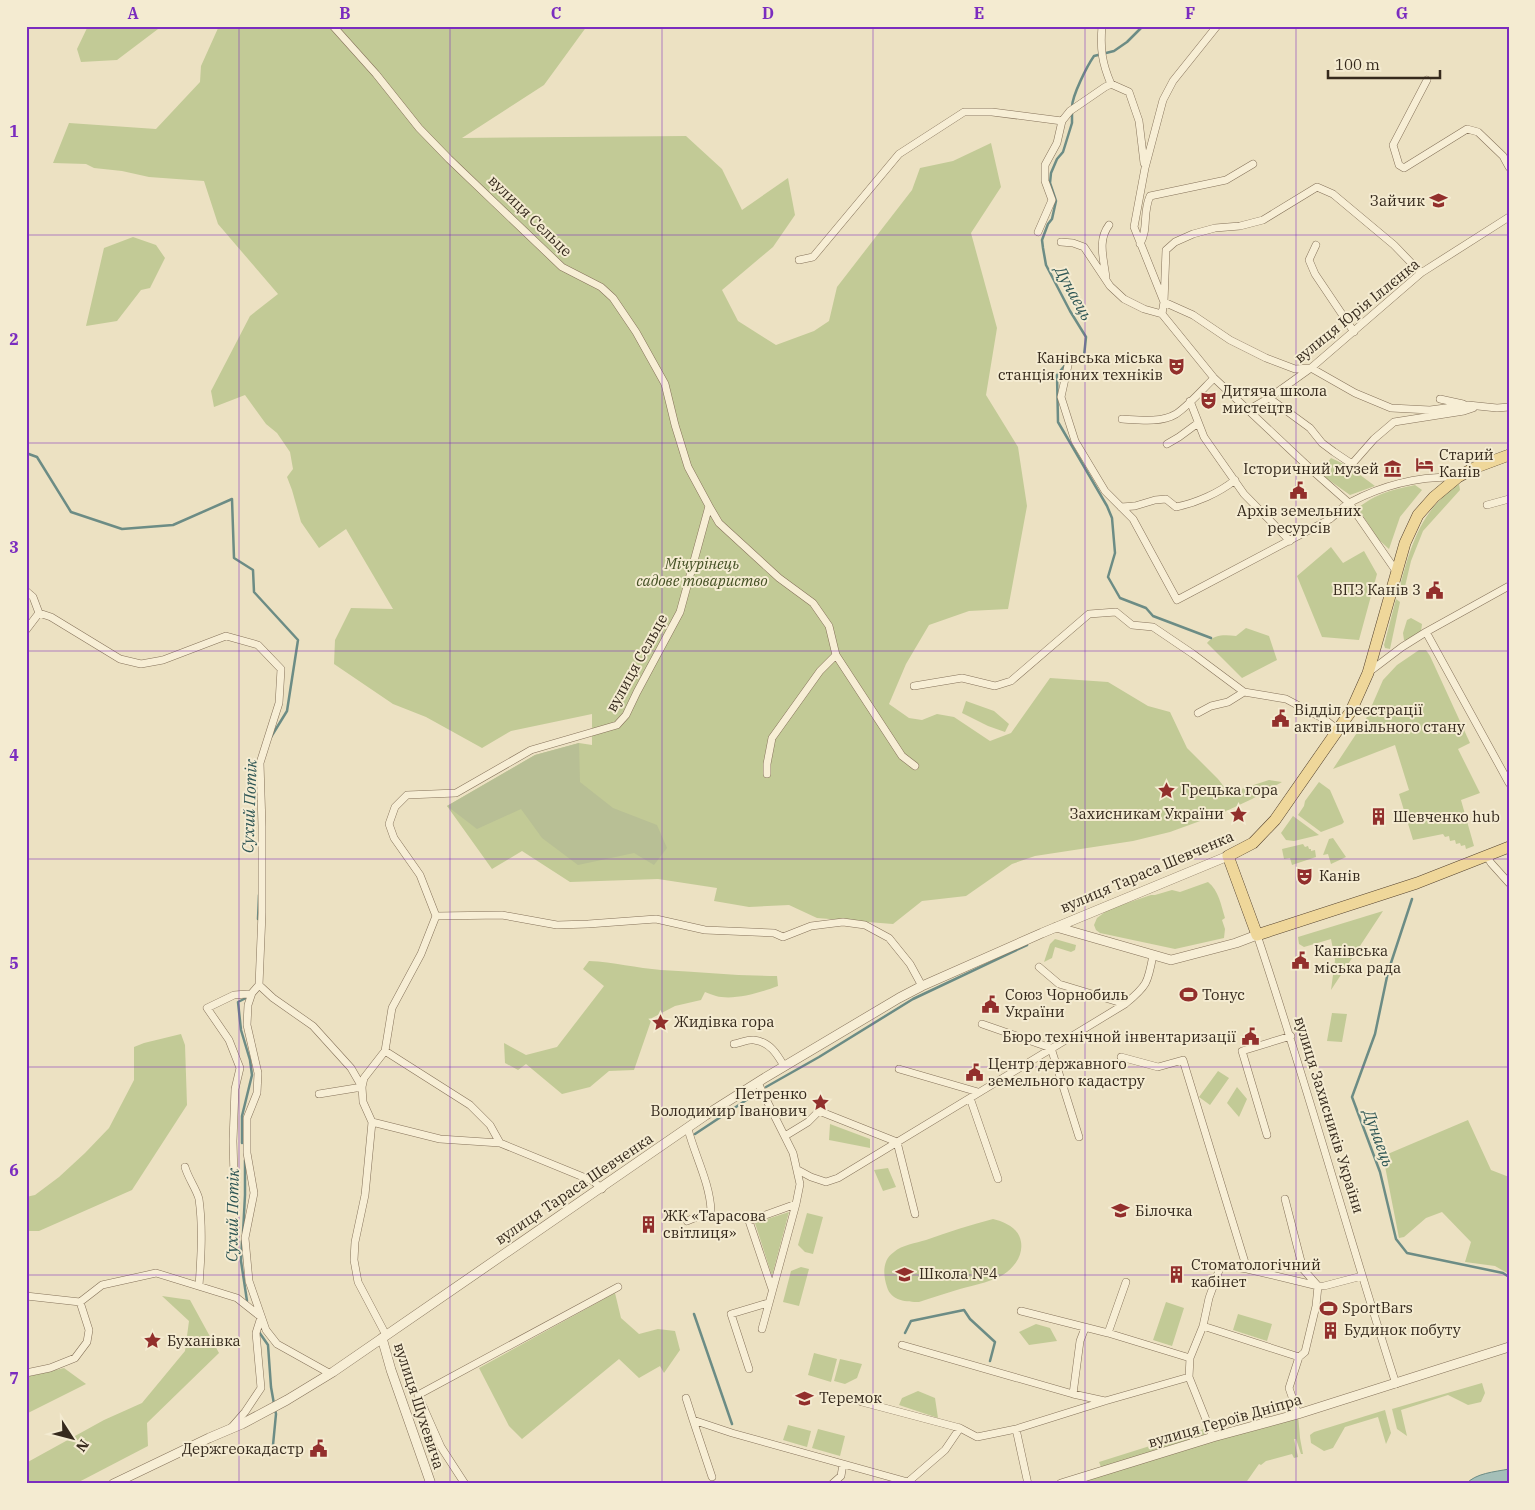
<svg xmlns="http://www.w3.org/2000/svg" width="1535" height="1510" viewBox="0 0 1535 1510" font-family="'IBM Plex Serif',serif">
	<rect width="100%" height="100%" fill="#ece1c2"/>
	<path fill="#c2ca96" d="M88,26H162L117,60L81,62L77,49Z
		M219,26H587L544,85L462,138L686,136L722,169L742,210L788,178L795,215L773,247L722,290L738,321L776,345L814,331L829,321L837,287L912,190L920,168L953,161L991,143L1001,187L971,233L997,328L986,395L1018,447L1027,506L1008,609L969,611L929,625L906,664L889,704L909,718L922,720L937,714L954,717L990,741L1011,733L1050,678L1108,682L1148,706L1170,712L1187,748L1218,779L1229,793L1269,780L1282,782L1252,799L1222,813L1170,832L1133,841L1035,856L1012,864L966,896L922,901L893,924L817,918L789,905L749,907L714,901L717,888L658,879L570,882L522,851L492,869L447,806L535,755L579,743L592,745V714L511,731L482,748L426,717L393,704L334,664L335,640L351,608L393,609L346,529L319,548L301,522L292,490L287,477L293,469L290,452L277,433L266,424L245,395L214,407L211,391L250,316L278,294L218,224L204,181L149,177L122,171L94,168L86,164L53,163L69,123L156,129L200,82L201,66Z
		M133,237L156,245L165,258L150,288L141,290L117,321L86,326L104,248Z
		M1331,458L1348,466L1375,486L1350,495L1319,473Z
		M1459,484L1460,490L1423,531L1411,561L1403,595L1398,593C1407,561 1415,524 1441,499C1446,494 1453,489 1459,484Z
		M1415,485L1422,490L1400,517L1389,549L1378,539L1358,508C1377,493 1392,490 1415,485Z
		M1331,547L1343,563L1364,551L1377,574L1359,640L1322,637L1297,576Z
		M1396,599L1400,602L1390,649L1385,648L1384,645Z
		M1411,618L1422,624L1421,632L1407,641L1404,640L1403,633L1407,620Z
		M1246,628L1269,636L1277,660L1242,678L1207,643C1215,634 1225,635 1236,636Z
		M1419,650H1426L1430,656L1470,743L1458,749L1480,793L1461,800L1474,846L1466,849L1465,845L1461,846L1460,843L1456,844L1455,840L1450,841L1449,836L1445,837L1443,834L1413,840L1399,794L1409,790L1395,745L1333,769L1366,719L1383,680L1397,665Z
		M966,701L994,711L1009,724L1005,732L988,726L962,713Z
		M1319,782L1330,790L1344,822L1342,824L1321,832L1298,815L1304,806L1305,801Z
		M1293,816L1319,835L1294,841L1286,840L1281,833Z
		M1333,838L1346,857L1331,864L1328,854L1323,855L1329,839Z
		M1303,844L1305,847L1308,846L1309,849H1311V851L1315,850L1316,857L1292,865L1290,858L1284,859L1282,849Z
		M1208,882C1219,891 1221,905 1225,918L1222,920L1225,929L1224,938L1175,949L1100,933L1096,930L1094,925L1097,918L1109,909L1151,895H1155L1172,890L1180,892Z
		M1383,911L1331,990L1335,960L1331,939L1304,947L1299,944L1298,937Z
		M1055,939L1076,945L1075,950L1071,952L1055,947L1052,958L1044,962L1050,944Z
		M589,961C613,962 637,968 661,970C700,972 738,976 777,976L778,986C762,992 734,1001 716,996C712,995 708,993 705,992L701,1000L675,1006L652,1018L634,1070L609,1071L590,1087L562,1094L526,1064L518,1070L505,1063L504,1043L526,1055L557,1047L604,986L583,969Z
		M1332,1013L1347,1014L1342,1042L1327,1041Z
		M181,1034L185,1045L187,1105L132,1190L39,1231H26V1197L35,1195L59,1177L85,1153L109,1128L134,1080V1047L144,1043Z
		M1218,1071L1229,1078L1210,1105L1199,1097Z
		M1237,1087L1247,1099L1239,1117L1227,1103Z
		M1468,1120L1491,1170L1509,1177V1274L1495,1266L1465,1262L1471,1242L1442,1212L1426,1218L1404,1237L1399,1238L1383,1156Z
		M830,1124L870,1139V1148L829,1140Z
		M888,1168L896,1187L883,1191L874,1170Z
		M789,1212L772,1276L755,1223Z
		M807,1213L823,1217L813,1254L805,1252L798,1245Z
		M993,1219C1005,1222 1019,1228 1021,1242C1023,1254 1016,1265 1007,1272C996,1281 974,1285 960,1289C946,1293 932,1298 919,1302C907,1302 891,1301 887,1287C883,1275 882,1260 894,1252C902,1245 916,1243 926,1240C948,1232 970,1225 993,1219Z
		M801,1267L809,1269L799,1306L783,1302L791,1271Z
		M615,1293L621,1318L639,1334L658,1329L675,1331L680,1350L664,1373L660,1366L639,1378L619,1359L522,1439L509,1426L479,1368Z
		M162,1296L190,1300L219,1353L147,1423L148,1446L75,1484H26V1463L104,1420L142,1403L185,1351L189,1321Z
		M1166,1302L1184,1308L1172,1346L1153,1340Z
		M1238,1314L1272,1324L1267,1341L1233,1330Z
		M1036,1324L1050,1328L1057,1341L1029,1345L1019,1332Z
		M814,1353L837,1359L831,1382L808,1375Z
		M840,1359L862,1364L857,1378L845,1384L834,1381Z
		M64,1368L86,1384L26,1414V1377Z
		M1482,1383L1485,1393L1481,1402L1468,1405L1448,1395L1401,1410L1407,1436L1397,1429L1392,1409Z
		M918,1391L935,1398L938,1418L899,1405L902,1398Z
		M1385,1410L1391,1433L1386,1444L1378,1417L1345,1427L1333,1448L1324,1451L1311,1443L1310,1435L1314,1432Z
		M1298,1414L1300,1438L1303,1454H1301L1296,1439H1294L1298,1457L1294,1458L1292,1454L1266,1461L1261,1465L1259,1464L1245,1484H1061Z
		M788,1425L811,1431L807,1447L783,1440Z
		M1207,1428L1204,1435L1101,1467L1099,1462Z
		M818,1429L845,1436L840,1456L812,1448Z"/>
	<path fill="#b8bf95" d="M579,743L580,782L613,808L657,825L667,848L654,865L634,853L578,865L542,838L521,809L477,829L447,806L535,755Z"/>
	<path fill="#a4bfb8" stroke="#6c8c85" d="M1509,1469V1484H1466C1476,1473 1494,1472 1509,1469Z"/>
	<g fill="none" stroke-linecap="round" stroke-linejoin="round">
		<path stroke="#6c8c85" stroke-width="2.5" d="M1072,107C1072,96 1087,66 1094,56L1114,51L1127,42L1143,26
			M1070,361L1084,356L1086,337L1070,311L1046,265L1043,248L1042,240L1048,224L1052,219L1056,201L1050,183L1051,173L1057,159L1063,152L1072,123V113
			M1066,364L1057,375L1058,422L1107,506L1112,518L1115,553L1108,577L1120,598L1146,608L1153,616L1211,638
			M26,453L37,457L71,512L122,529L173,525L232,499L234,558L253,570L254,592L298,640L287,711L271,737
			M1412,899L1388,972L1375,1034L1352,1097L1380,1172L1396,1239L1407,1253L1503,1273L1509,1277
			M258,919L259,895
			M766,1087L819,1057L913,999L1027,945
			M695,1134L757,1093
			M242,1143V1116L252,1075L250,1060L241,1030L238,1002L248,997
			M243,1233L245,1195V1160
			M242,1241L241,1261L247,1301
			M694,1314L732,1424
			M259,1332L268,1345L271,1387L274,1404
			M905,1333L911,1321L964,1310L970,1319L995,1342L990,1361
			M273,1445L276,1414L275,1409"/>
		<defs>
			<path id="minor" d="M333,26L376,74L419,128L449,159L562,267L601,287L613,298L636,332L665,384L675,425L688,467L709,506L680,612L637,692L626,715L617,725L531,750L456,793L407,795L395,807L389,824L394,838L420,875L436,916L421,954L392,1008L385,1051L364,1078L362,1087L363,1102L372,1122L365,1195L355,1242L354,1260L358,1282L386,1335
				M1102,26C1100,49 1102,63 1111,84L1129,92L1139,121L1144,163
				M1217,26L1173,81L1163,100L1145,168L1134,227L1164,302L1162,314L1214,378L1315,473L1349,503L1396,571
				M1427,80L1393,145L1399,165L1404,168L1467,129L1478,132L1503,156L1509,167
				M1038,232L1052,200L1045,181V165L1057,143L1062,121L1070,111L1105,87L1111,84
				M1061,242L1073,243L1084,247L1110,286L1124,299L1144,309L1162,314
				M1140,244C1149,228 1142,214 1150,196L1226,180L1253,164
				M1316,245L1309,260L1315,274L1354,332
				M799,260L813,257L899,154L964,112H992L1062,121
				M1421,273L1394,245L1333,194L1317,187L1263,220L1240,226L1215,228L1193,234L1175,242L1166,250L1164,302L1193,315L1230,340L1266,358L1295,369L1311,368L1355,393L1391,408L1430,410L1468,405L1497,408L1509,407
				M1106,278C1104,259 1097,241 1109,225
				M1069,361L1061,397L1075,441L1105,491L1133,519L1177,600L1330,519C1336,514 1343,506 1351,502C1383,485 1421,476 1458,477
				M1269,398L1310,428L1322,443L1334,452L1352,464L1374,439L1394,422L1464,411L1473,408
				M1440,399L1463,404
				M1190,401L1204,437L1244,494L1290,541
				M1248,410L1269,398L1311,368L1421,273L1509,217
				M1122,419C1139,420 1161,423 1176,414C1187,407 1204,388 1214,378
				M1167,444L1179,437L1198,423
				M1487,505L1509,499
				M709,506L719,523L779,578L813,603L829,626L836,655L902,756L915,766
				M1121,507L1135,506L1155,500L1166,499L1176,507C1196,503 1219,493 1235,480
				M26,591L33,597L39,613
				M39,613L51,617L120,659L141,664L163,660L226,636L258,645L281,669L279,703L260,763L262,826V913L259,985L252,993L248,1005L247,1025L258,1073L257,1093L247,1118V1153L254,1193L245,1238L249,1281L266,1330L277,1344L329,1373
				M26,630L39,613
				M1426,632L1509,783
				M1369,672L1402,647L1426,632L1509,586
				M914,686L962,678L995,686L1011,681L1089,614L1116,612L1132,625L1153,627L1193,654L1244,692L1286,699L1324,719L1338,730
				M1198,713L1211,706L1228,702L1244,692
				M767,774V764L772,738L820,671L836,655
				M1486,855L1491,863L1509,883
				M436,916L502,915L557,925L588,924L656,919L705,930L774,933L783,937L811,926L843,922L865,925L889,938L910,964L922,986
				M1257,935C1307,1084 1348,1235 1396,1384
				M1039,967L1059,984L1125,1004C1147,986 1148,983 1153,955
				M259,985L273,998L313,1026L351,1068L362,1087
				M982,1024L1051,1048L1079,1137
				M734,1044C740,1043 749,1039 754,1040C770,1042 777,1054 784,1066
				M385,1051L470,1105L490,1125L500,1143L593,1181L602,1189
				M1121,1057L1158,1067L1183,1060L1247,1269
				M899,1069L978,1092
				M758,1083L793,1153L800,1184L796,1204L762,1329
				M319,1094L362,1087
				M970,1098L998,1179
				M372,1122L440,1139L500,1143
				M1267,1135L1242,1051L1291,1036
				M785,1136L808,1122L819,1111L897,1142L915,1214
				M185,1167C188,1178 197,1190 199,1199C203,1228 201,1258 199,1286
				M798,1170L811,1177L826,1182L838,1178L1125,1004
				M234,1177L233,1141L235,1089L240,1068L229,1040L207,1008L234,995L248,994
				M1285,1199L1303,1269L1318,1286L1316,1306L1305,1352L1299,1357L1289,1388L1298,1414
				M687,1221L711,1211C710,1183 695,1156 688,1129
				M772,1289L749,1221L796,1204
				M26,1296L80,1302L102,1285L156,1273L237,1298L261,1317L256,1333L261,1388L245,1412L231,1428
				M1021,1311L1108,1333L1190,1358
				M1203,1326L1299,1357
				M1108,1333L1126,1282
				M902,1345L1073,1394L1105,1401
				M749,1369L731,1314L768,1303
				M26,1373L50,1368L75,1358L87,1342L89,1330L80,1302
				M1189,1377L1213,1437
				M1073,1394L1080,1341L1085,1328
				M686,1398L693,1420
				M862,1402L960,1428L977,1437L1016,1429L1105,1401L1189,1377L1190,1358L1203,1326L1209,1298L1221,1265L1247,1269L1318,1286H1324L1362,1276
				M1016,1429L1028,1484
				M712,1477L693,1420L732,1433L908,1482V1484
				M908,1482L945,1450L960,1428
				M465,1484L441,1447L418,1395L618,1287
				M832,1484L841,1476L843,1464"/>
			<path id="tertiary" d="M1056,927L1171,960L1236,943L1257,935
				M382,1338L391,1370L431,1484
				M113,1484L209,1438L242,1424L287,1400L333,1372L706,1115L763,1079L899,998L922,986L1042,933L1228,856
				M1061,1484L1213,1437L1298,1414L1509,1347"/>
			<path id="primary" d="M1509,455L1474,468L1458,477L1434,497L1418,515L1405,543L1368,673L1351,711L1275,820L1253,843L1228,856L1257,935L1417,883L1509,847"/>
		</defs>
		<use href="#minor" stroke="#85725a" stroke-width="8"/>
		<use href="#tertiary" stroke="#85725a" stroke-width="10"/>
		<use href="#primary" stroke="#53412e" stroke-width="12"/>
		<use href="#minor" stroke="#f7eed5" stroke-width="7"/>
		<use href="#tertiary" stroke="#f7eed5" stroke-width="9"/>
		<use href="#primary" stroke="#efd79a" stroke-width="11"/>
	</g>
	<path fill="none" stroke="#7b2cbf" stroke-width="1" stroke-opacity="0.55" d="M239,26V1484M450,26V1484M662,26V1484M873,26V1484M1085,26V1484M1296,26V1484M26,235H1509M26,443H1509M26,651H1509M26,859H1509M26,1067H1509M26,1275H1509"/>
	<defs>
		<symbol id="school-bare" viewBox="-9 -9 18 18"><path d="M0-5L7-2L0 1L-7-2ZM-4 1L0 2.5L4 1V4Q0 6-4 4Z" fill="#922f2c" stroke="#f4ebd1" stroke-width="2.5" paint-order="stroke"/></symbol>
		<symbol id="theatre-bare" viewBox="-9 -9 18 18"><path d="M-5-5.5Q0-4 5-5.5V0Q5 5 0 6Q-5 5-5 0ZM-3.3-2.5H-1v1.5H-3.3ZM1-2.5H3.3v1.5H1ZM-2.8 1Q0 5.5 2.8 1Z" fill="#922f2c" stroke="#f4ebd1" stroke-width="2.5" paint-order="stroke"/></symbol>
		<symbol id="hotel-bare" viewBox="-9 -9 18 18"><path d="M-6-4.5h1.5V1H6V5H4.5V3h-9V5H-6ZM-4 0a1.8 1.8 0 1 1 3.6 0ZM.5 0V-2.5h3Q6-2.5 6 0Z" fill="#922f2c" stroke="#f4ebd1" stroke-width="2.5" paint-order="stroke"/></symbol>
		<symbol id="museum-bare" viewBox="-9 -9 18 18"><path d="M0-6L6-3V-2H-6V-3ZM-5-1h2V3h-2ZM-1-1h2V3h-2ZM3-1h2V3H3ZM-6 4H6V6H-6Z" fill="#922f2c" stroke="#f4ebd1" stroke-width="2.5" paint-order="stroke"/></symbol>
		<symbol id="civic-bare" viewBox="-9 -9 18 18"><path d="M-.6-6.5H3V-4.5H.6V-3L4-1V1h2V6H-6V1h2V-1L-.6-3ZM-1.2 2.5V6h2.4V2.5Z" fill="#922f2c" stroke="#f4ebd1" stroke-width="2.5" paint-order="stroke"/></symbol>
		<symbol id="sight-bare" viewBox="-9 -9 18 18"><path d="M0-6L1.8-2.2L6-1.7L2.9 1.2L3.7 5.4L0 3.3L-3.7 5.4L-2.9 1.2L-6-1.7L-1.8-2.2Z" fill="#922f2c" stroke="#f4ebd1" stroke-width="2.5" paint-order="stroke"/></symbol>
		<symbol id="building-bare" viewBox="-9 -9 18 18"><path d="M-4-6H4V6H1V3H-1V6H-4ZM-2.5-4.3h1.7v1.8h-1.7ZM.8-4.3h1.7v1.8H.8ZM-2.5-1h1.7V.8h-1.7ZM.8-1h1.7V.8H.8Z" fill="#922f2c" stroke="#f4ebd1" stroke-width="2.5" paint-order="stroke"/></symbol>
		<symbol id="stadium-bare" viewBox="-9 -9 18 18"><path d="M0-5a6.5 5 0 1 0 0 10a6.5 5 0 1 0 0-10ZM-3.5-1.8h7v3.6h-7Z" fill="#922f2c" stroke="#f4ebd1" stroke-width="2.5" paint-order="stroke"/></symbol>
	</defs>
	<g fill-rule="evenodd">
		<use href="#school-bare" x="1426" y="188" width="25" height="25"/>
		<use href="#theatre-bare" x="1164" y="354" width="25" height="25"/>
		<use href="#theatre-bare" x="1196" y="388" width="25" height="25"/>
		<use href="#hotel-bare" x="1412" y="452" width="25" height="25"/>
		<use href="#museum-bare" x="1380" y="456" width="25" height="25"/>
		<use href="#civic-bare" x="1286" y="478" width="25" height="25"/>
		<use href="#civic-bare" x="1422" y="578" width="25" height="25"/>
		<use href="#civic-bare" x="1268" y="706" width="25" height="25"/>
		<use href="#sight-bare" x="1154" y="778" width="25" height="25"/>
		<use href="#sight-bare" x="1226" y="802" width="25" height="25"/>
		<use href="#building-bare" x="1366" y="804" width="25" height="25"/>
		<use href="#theatre-bare" x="1292" y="864" width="25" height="25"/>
		<use href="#civic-bare" x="1288" y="948" width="25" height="25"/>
		<use href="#stadium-bare" x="1176" y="982" width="25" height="25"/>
		<use href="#civic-bare" x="978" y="992" width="25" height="25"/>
		<use href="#sight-bare" x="648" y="1010" width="25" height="25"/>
		<use href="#civic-bare" x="1238" y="1024" width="25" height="25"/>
		<use href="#civic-bare" x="962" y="1060" width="25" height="25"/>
		<use href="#sight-bare" x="808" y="1090" width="25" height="25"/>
		<use href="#school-bare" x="1108" y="1198" width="25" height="25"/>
		<use href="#building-bare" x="636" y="1212" width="25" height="25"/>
		<use href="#school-bare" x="892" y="1262" width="25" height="25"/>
		<use href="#building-bare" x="1164" y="1262" width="25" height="25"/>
		<use href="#stadium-bare" x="1316" y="1296" width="25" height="25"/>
		<use href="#building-bare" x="1318" y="1318" width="25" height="25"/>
		<use href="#sight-bare" x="140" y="1328" width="25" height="25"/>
		<use href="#school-bare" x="792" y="1386" width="25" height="25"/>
		<use href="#civic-bare" x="306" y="1436" width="25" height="25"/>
	</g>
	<g text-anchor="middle" stroke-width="4" stroke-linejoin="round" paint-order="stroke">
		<g font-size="15" fill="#362a1d" stroke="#f4ebd1" text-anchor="start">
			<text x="1425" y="206" text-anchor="end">Зайчик</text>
			<text x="1163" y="363" text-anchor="end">Канівська міська<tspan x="1163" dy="17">станція юних техніків</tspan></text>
			<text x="1222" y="396">Дитяча школа<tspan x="1222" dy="17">мистецтв</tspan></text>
			<text x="1439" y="460">Старий<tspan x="1439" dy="17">Канів</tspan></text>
			<text x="1379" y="474" text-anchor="end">Історичний музей</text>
			<text x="1299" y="516" text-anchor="middle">Архів земельних<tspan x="1299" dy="17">ресурсів</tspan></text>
			<text x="1421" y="595" text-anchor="end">ВПЗ Канів 3</text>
			<text x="1294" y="715">Відділ реєстрації<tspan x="1294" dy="17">актів цивільного стану</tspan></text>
			<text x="1181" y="795">Грецька гора</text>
			<text x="1224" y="819" text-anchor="end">Захисникам України</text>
			<text x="1393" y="822">Шевченко hub</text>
			<text x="1319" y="881">Канів</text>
			<text x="1314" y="956">Канівська<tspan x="1314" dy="17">міська рада</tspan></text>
			<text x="1005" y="1000">Союз Чорнобиль<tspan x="1005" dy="17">України</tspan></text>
			<text x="1202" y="1000">Тонус</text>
			<text x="674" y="1027">Жидівка гора</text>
			<text x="1236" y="1042" text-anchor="end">Бюро технічной інвентаризації</text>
			<text x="988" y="1069">Центр державного<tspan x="988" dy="17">земельного кадастру</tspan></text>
			<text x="807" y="1099" text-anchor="end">Петренко<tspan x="807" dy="17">Володимир Іванович</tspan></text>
			<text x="1135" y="1216">Білочка</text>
			<text x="663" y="1221">ЖК «Тарасова<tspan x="663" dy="17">світлиця»</tspan></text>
			<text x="1191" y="1270">Стоматологічний<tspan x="1191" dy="17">кабінет</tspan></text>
			<text x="919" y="1279">Школа №4</text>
			<text x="1342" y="1313">SportBars</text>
			<text x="1344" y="1335">Будинок побуту</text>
			<text x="167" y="1346">Буханівка</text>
			<text x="819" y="1403">Теремок</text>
			<text x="304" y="1454" text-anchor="end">Держгеокадастр</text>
		</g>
		<g font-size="15" fill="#362a1d" stroke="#f4ebd1">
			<text transform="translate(530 216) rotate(44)" y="5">вулиця Сельце</text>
			<text transform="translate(1357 311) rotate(-39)" y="5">вулиця Юрія Іллєнка</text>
			<text transform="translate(637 663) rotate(-61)" y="5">вулиця Сельце</text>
			<text transform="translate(1147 872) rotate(-23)" y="5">вулиця Тараса Шевченка</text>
			<text transform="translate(1329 1115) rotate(73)" y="5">вулиця Захисників України</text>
			<text transform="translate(574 1189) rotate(-34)" y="5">вулиця Тараса Шевченка</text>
			<text transform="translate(419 1406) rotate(72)" y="5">вулиця Шухевича</text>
			<text transform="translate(1225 1421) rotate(-16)" y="5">вулиця Героїв Дніпра</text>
		</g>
		<g font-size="15" font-style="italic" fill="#455125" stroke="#f4ebd1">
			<text x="702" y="569">Мічурінець<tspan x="702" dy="17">садове товариство</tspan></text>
		</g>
		<g font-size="16" font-style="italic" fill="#2d5554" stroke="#f4ebd1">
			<text transform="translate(1074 293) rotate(61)" y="6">Дунаець</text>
			<text transform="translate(249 806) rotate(-88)" y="6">Сухий Потік</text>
			<text transform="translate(1379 1138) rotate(70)" y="6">Дунаець</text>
			<text transform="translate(232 1215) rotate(-89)" y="6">Сухий Потік</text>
		</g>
	</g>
	<rect width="1535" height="1510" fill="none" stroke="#f4ebd1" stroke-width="55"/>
	<g transform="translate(72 1438) rotate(126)" stroke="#f4ebd1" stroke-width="4" paint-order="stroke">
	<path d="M0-4L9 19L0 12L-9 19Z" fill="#362a1d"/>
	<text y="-8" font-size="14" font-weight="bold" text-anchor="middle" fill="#362a1d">N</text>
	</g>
	<path d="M1328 70v8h112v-8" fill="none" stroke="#362a1d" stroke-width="2.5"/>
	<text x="1335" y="70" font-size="15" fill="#362a1d" stroke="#f4ebd1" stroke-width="4" paint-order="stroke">100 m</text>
	<rect x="28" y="28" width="1480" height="1454" fill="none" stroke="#7b2cbf" stroke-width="2"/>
	<g font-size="16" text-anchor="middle" font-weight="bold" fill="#7b2cbf">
		<text x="133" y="19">A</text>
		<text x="345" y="19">B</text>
		<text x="556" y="19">C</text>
		<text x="768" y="19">D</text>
		<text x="979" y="19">E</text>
		<text x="1190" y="19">F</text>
		<text x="1402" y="19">G</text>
		<text x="14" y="137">1</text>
		<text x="14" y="345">2</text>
		<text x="14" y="553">3</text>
		<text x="14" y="761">4</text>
		<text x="14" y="969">5</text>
		<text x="14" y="1176">6</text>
		<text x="14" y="1384">7</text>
	</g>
</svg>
